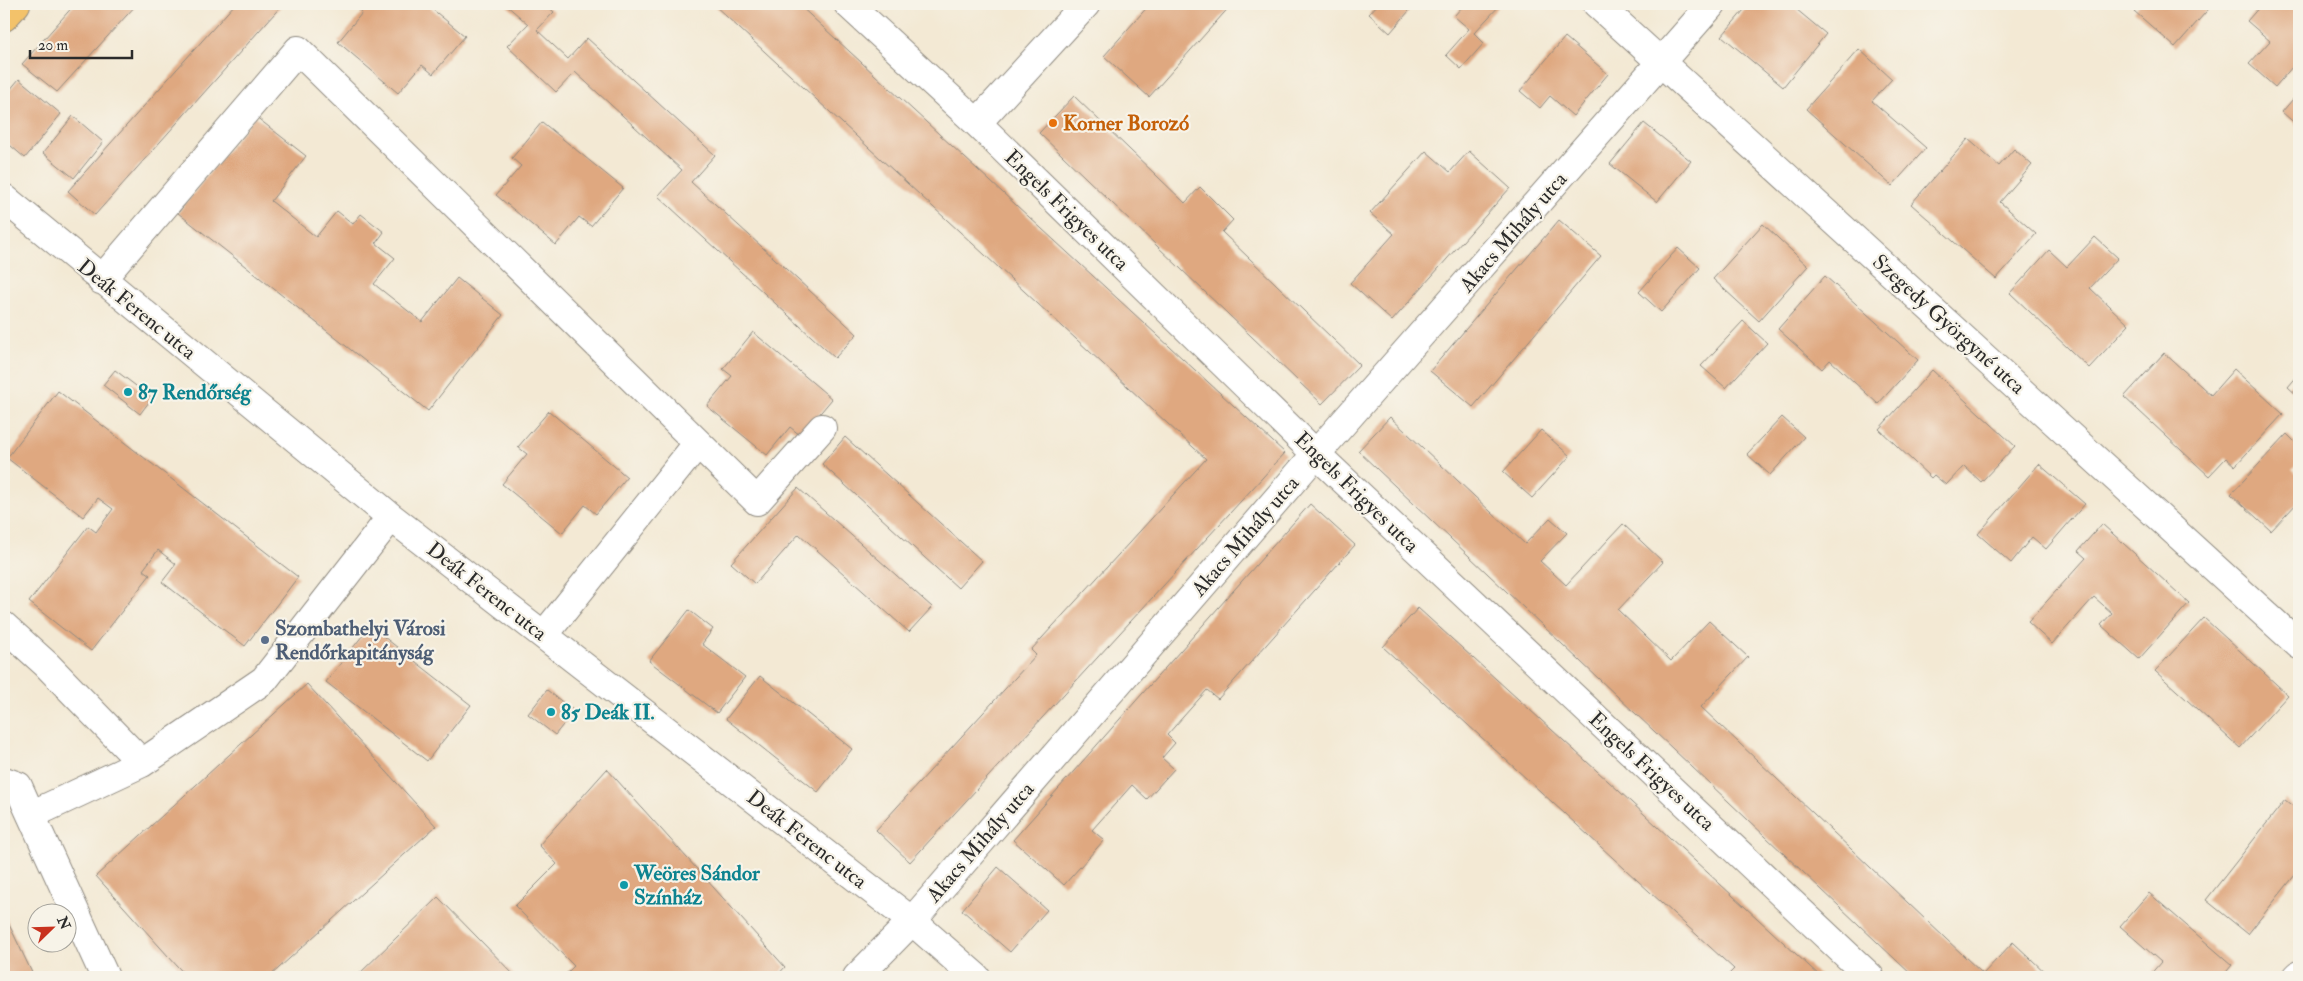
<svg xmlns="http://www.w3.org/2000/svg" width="2303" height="981" viewBox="0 0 2303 981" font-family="'IM FELL Double Pica',serif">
	<rect width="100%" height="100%" fill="#f7f3e8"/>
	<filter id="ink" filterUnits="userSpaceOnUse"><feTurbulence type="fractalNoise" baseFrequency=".02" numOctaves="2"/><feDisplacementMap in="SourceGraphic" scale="10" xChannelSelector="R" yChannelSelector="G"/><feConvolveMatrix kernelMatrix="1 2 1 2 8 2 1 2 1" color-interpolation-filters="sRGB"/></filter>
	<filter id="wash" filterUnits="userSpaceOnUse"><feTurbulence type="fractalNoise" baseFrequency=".0096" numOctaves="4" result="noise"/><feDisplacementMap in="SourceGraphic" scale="20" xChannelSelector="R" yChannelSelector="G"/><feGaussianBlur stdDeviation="1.12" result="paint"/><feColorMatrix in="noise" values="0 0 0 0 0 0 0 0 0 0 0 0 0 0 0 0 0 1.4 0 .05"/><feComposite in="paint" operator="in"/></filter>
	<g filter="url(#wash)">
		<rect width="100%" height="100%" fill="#f3e9d4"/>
		<g id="blocks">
			<path fill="#dfa880" d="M75,4H137L57,92L22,64Z
				M235,4H283L95,215L68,191Z
				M355,4H426L465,36L433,74L422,65L398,93L338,42L362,13L354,5Z
				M505,4H545L554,12L537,30L568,59L587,38L715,155L691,182L857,334L835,358L658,196L682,170L575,72L556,92L507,46L528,24Z
				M713,4H798L1285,453L910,862L876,830L1036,655L1031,650L1206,459Z
				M1150,4H1232L1149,97L1104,56Z
				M1378,4H1415L1390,33L1369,14Z
				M1459,4H1501L1474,33L1484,43L1461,69L1446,55L1469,29L1454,16L1462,7Z
				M1749,4H1790L1826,34L1783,87L1722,36Z
				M2140,4H2213L2175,47L2134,11Z
				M2262,4H2299V59L2275,87L2249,64L2270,41L2247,21Z
				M1565,37L1608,74L1573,116L1550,96L1540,108L1520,91Z
				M1859,49L1892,79L1872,101L1926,148L1892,186L1806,109Z
				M19,79L61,114L25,158L4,140V97Z
				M2299,92V127L2282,112Z
				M1074,96L1185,203L1200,187L1233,220L1222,232L1360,365L1322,404L1039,133Z
				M73,116L103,142L74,178L43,153Z
				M255,116L306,156L271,201L316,237L337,211L353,224L361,214L384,232L376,243L395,258L374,284L422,322L457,278L503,315L428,411L178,213Z
				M542,122L623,188L591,226L579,217L556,245L496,195L521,166L512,158Z
				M1644,123L1691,161L1657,202L1610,164Z
				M1968,139L1999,166L2014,149L2032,165L2000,202L2036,234L1996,279L1911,204Z
				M1426,151L1450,172L1469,151L1510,188L1392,321L1350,283L1394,234L1370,213Z
				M1559,220L1601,256L1473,407L1430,371Z
				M1763,224L1808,266L1759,321L1713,279Z
				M2095,237L2118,258L2090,288L2129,325L2089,368L2010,293L2049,250L2067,267Z
				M1678,248L1700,268L1661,312L1639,292Z
				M1825,276L1918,360L1878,404L1830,360L1822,369L1778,329Z
				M1743,321L1767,343L1726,388L1701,366Z
				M753,332L832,399L801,436L790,427L767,455L707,406L732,376L723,369Z
				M2164,353L2211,395L2234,369L2283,414L2235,466L2226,458L2209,476L2124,397Z
				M115,370L152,398L140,414L103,385Z
				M1932,370L2015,446L1981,482L1964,466L1946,485L1934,475L1931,478L1879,429Z
				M2299,374V397L2288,387Z
				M58,391L298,577L245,646L162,582L176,564L158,550L143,570L150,575L91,651L29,602L88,526L96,532L113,509L98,498L83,517L7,458Z
				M549,411L627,477L596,514L585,505L562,533L502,484L527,454L518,447Z
				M1390,417L1525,544L1550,518L1567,533L1540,561L1566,585L1623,524L1663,562L1618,610L1671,661L1709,621L1748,657L1701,707L1983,974L2013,942L2049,976L2048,977H1914L1358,451Z
				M1782,417L1804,437L1770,475L1747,454Z
				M1541,430L1570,456L1532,498L1503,472Z
				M2287,434L2299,446V462L2292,470L2299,476V501L2271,531L2231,494Z
				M845,437L982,561L958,588L822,464Z
				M2039,464L2085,504L2046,549L2032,537L2011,563L1978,534Z
				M798,488L932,607L909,632L799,534L755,584L731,563Z
				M1310,504L1355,545L1218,699L1207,690L1167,735L1175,743L1162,758L1174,769L1147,799L1132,785L1092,830L1104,840L1064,885L1013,840Z
				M2102,524L2189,603L2139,659L2101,625L2112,613L2094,597L2052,644L2028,622L2086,558L2078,551Z
				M1418,608L1619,791L1821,977H1726L1734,969L1383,647Z
				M689,610L713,629L702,644L745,677L717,713L649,661Z
				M2204,618L2288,695L2240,748L2155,671Z
				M370,626L471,705L427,761L326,682Z
				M760,676L852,749L818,792L726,719Z
				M307,684L436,826L269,977H187L96,876Z
				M547,690L574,711L555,735L528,714Z
				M607,769L785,967L776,977H563L574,966L515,906L557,864L539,845Z
				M2285,800L2299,811V870L2248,934L2206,900Z
				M998,867L1047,910L1010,952L962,910Z
				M2149,893L2232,965L2222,977H2148L2161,962L2120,926Z
				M438,897L516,977H356Z
				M4,914L34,977H4Z"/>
		</g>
	</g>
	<g filter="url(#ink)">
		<use href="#blocks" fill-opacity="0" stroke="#8f8a80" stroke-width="1"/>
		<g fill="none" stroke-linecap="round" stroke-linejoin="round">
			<defs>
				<path id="minor" d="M848,4L977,123L1316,454L1870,977
					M1597,4L2299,645
					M977,123L1086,4
					M4,198L391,517L912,921L976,977
					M101,280L298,50L757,501L822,428
					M4,626L47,665L142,763
					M544,635L698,443
					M4,781L18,786L31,815
					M105,977L31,815L142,763L264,680L391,517
					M857,977L912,921L1316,454L1712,4
					M2297,977L2299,975"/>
				<path id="major" d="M4,17L16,4"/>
			</defs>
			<use href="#minor" stroke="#8f8a80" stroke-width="30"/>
			<use href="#major" stroke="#8f8a80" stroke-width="30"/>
			<use href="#minor" stroke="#fff" stroke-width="28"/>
			<use href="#major" stroke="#f3c26a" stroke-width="28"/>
		</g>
	</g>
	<circle fill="#e8710a" stroke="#f7f3e8" stroke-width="2" cx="1053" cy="123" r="5"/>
	<g fill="#0f9aa8" stroke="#f7f3e8" stroke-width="2">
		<circle cx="128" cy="392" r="5"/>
		<circle cx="551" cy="712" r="5"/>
		<circle cx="624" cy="885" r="5"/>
	</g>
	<circle fill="#5c6f8a" stroke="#f7f3e8" stroke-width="2" cx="265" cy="640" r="5"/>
	<g text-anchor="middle" stroke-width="4.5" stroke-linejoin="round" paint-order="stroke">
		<g font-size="21" font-weight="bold" fill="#c56008" stroke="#f7f3e8" text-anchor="start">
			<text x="1063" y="130">Korner Borozó</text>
		</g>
		<g font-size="21" fill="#2b2b2b" stroke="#f7f3e8">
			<text transform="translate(1067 210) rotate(44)" y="7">Engels Frigyes utca</text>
			<text transform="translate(1513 232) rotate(-49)" y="7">Akacs Mihály utca</text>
			<text transform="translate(137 309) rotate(39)" y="7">Deák Ferenc utca</text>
			<text transform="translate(1949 324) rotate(42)" y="7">Szegedy Györgyné utca</text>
			<text transform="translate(1357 492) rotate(44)" y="7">Engels Frigyes utca</text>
			<text transform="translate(1245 536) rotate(-49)" y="7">Akacs Mihály utca</text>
			<text transform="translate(487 591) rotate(38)" y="7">Deák Ferenc utca</text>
			<text transform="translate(1652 771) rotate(43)" y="7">Engels Frigyes utca</text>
			<text transform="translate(807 839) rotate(38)" y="7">Deák Ferenc utca</text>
			<text transform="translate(980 842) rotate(-49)" y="7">Akacs Mihály utca</text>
		</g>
		<g font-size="21" font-weight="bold" fill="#0d838f" stroke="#f7f3e8" text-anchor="start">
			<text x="138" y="399">87 Rendőrség</text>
			<text x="561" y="719">85 Deák II.</text>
			<text x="634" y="880">Weöres Sándor<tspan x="634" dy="24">Színház</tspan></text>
		</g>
		<g font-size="21" font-weight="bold" fill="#4e5e75" stroke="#f7f3e8" text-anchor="start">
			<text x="275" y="635">Szombathelyi Városi<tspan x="275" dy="24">Rendőrkapitányság</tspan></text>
		</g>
	</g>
	<rect width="2303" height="981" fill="none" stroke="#f7f3e8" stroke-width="20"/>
	<g transform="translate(52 928) rotate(67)"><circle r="24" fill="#f7f3e8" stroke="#a5a39c"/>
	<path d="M0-4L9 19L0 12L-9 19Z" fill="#c8321e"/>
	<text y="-8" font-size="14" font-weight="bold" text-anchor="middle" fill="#2b2b2b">N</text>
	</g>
	<path d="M30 50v8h102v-8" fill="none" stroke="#2b2b2b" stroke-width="2.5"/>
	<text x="38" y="50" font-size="15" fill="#2b2b2b" stroke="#f7f3e8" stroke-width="4" paint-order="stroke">20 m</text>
</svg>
